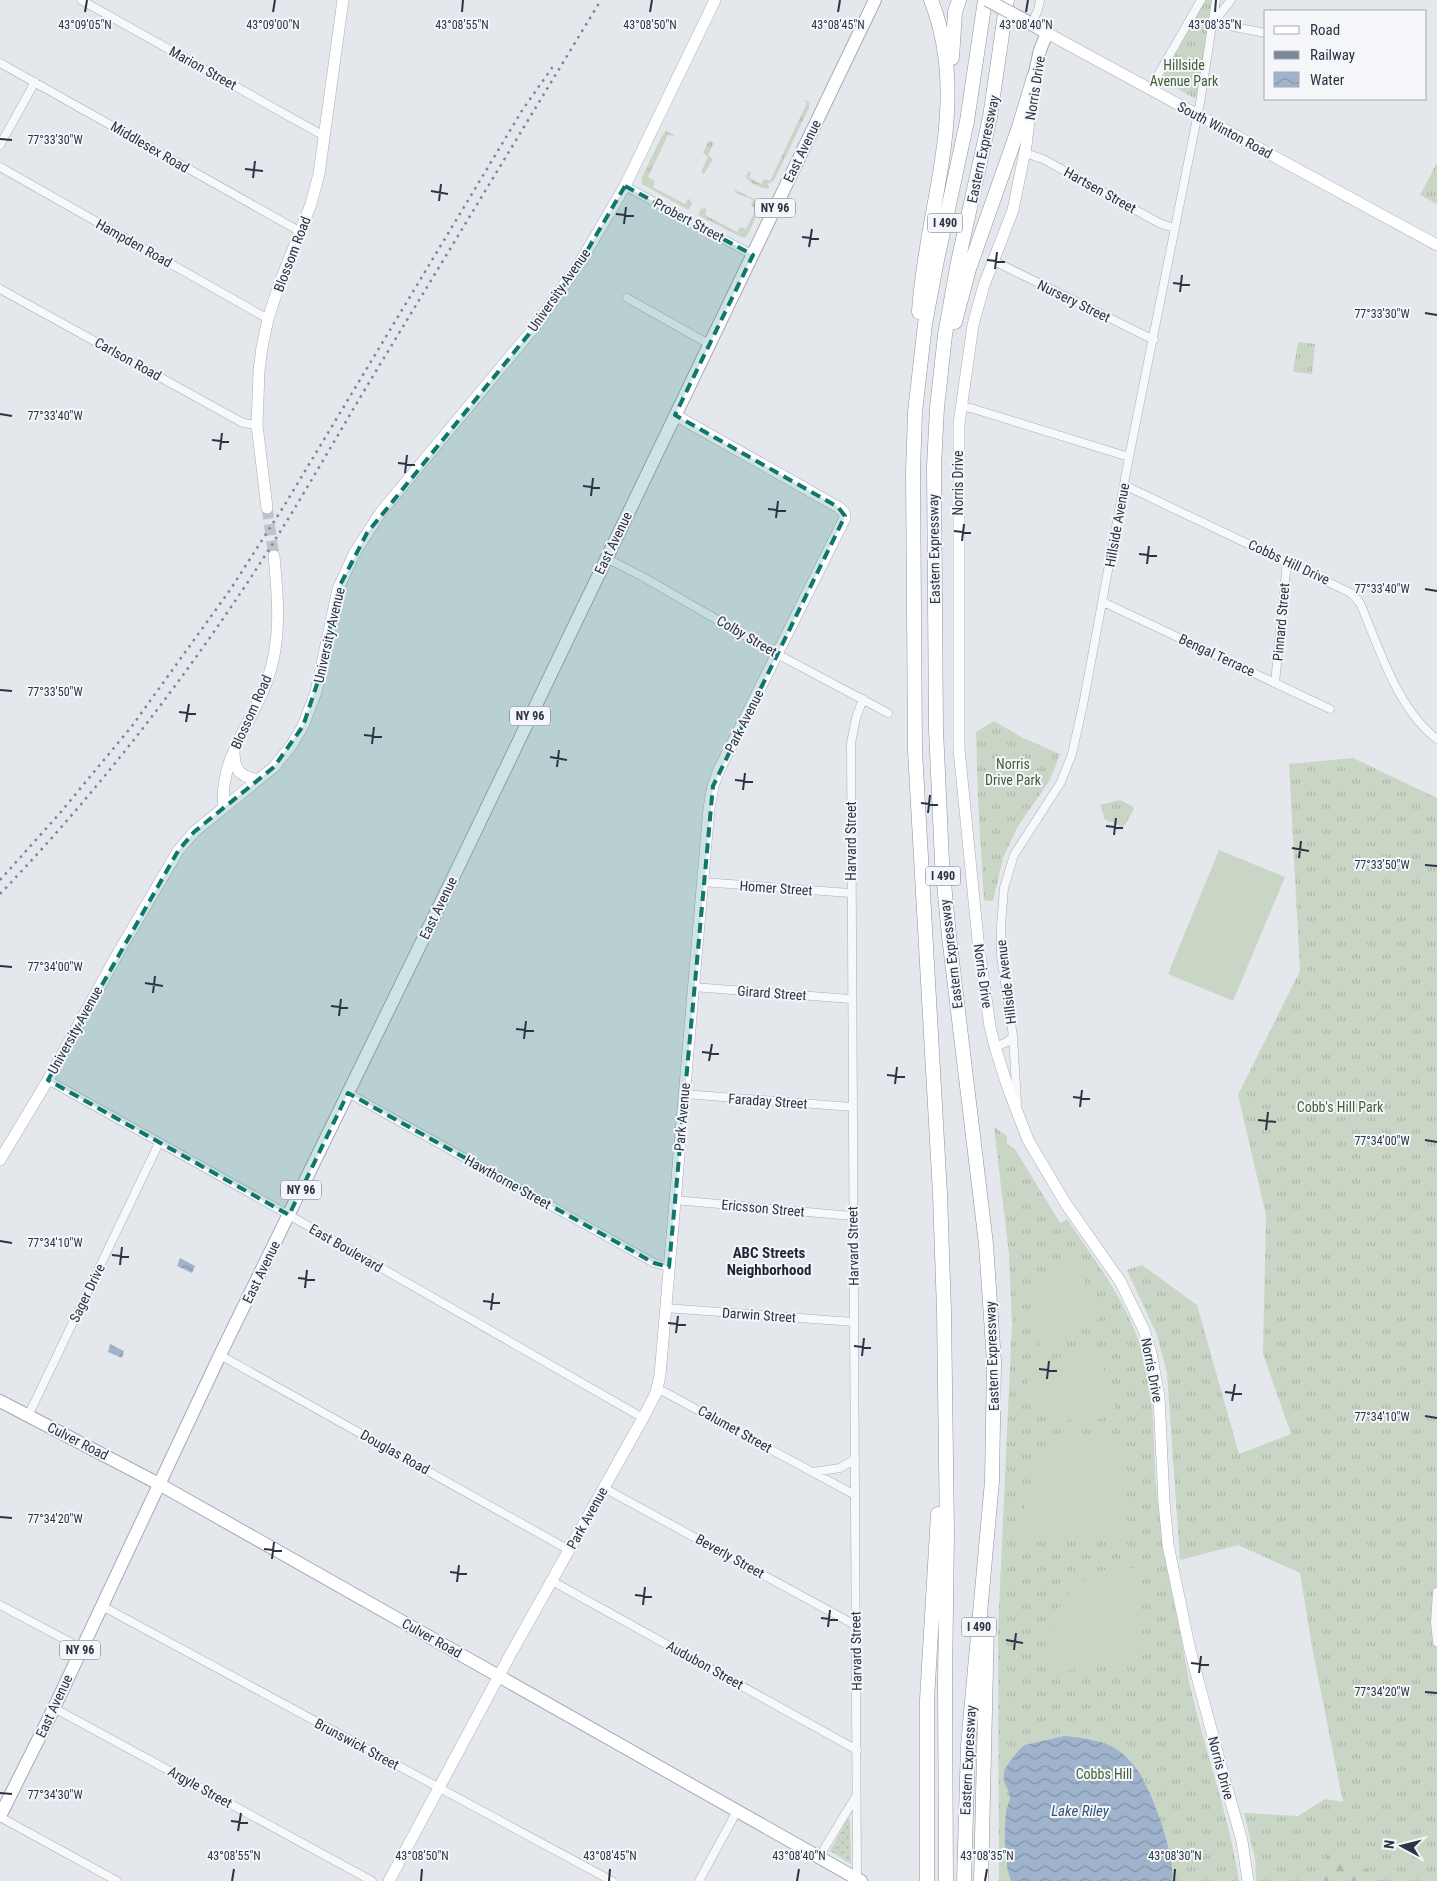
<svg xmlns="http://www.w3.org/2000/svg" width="1437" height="1881" viewBox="0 0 1437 1881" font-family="'Roboto Condensed',sans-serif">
	<defs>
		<pattern id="grass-tufts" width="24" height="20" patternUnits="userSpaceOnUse" patternTransform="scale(1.25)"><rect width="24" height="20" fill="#c9d6c5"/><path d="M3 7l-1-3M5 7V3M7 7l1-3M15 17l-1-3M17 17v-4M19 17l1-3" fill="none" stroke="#adb8ab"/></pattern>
		<pattern id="forest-firs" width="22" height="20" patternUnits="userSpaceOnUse" patternTransform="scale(1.25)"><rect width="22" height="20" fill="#c9d6c5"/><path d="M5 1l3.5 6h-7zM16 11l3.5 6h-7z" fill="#adb8ab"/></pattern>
		<pattern id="garden-dots" width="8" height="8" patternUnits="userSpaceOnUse" patternTransform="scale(1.25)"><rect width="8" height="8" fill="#c9d6c5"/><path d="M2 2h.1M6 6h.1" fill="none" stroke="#adb8ab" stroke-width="1.8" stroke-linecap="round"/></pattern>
		<pattern id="water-waves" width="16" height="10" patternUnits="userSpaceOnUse" patternTransform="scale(1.25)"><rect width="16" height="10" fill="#9fb4cc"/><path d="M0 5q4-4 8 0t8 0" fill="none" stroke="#8293a7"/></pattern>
	</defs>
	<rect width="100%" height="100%" fill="#e4e7ec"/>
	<path fill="url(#grass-tufts)" d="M1205,0H1212L1207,42L1197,96L1194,98L1164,81V75Z
		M803,100L809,102V108L774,180L768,184L769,188C763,190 748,183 746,176L749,171L751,173L749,178L761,184L764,179L770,181L807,103Z
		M666,131L674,135L675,136L668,135L648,177L655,181L653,187L685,204L687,200L690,199L692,204L688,210L642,184V177L662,136Z
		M710,141L714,143L708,155L713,159L704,174L701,172L708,157L703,153L708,142Z
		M1437,163V204L1420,195Z
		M735,190L761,202V206L747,236L743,238L698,215L701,209L705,208L707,210L705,215L737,232L740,227L746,229L756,209L751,205L753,200L735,192Z
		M1298,342L1315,344L1312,374L1293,372Z
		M994,721L1023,738L1060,754L1050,780L1018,826L1003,858L993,901L984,900L978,800L976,732Z
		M1353,758L1437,798V1881H1256L1255,1859L1244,1813L1298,1816L1325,1799L1343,1802L1313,1652L1300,1573L1238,1545L1180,1560L1167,1373L1157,1335L1127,1270L1142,1265L1197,1305L1239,1454L1291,1434L1263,1354L1266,1215L1238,1095L1300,971L1289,764Z
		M1120,800L1132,806L1134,809L1125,825L1122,827L1112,822H1110L1105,819L1100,805Z
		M994,1127L1007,1136V1144L1015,1149L1060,1223L1067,1219C1093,1258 1120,1292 1137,1336C1157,1383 1152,1435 1156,1485C1160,1533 1169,1580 1179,1627C1183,1647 1186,1667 1190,1686C1205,1752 1229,1815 1239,1881H999L998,1630L1012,1323L1009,1255Z"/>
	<path fill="url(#forest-firs)" d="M1329,1852C1349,1859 1366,1866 1381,1881H1320Z"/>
	<path fill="url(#garden-dots)" d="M848,1818L850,1819L851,1864L830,1851Z"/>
	<path fill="#c9d6c5" d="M1219,850L1285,877L1233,1001L1168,974Z
		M1071,1259L1102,1311L1100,1318L1041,1349C1037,1339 1032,1327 1032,1316C1032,1299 1040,1277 1054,1267C1058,1264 1066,1262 1071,1259Z
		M1094,1349L1099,1352L1117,1414C1094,1421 1076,1425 1053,1415C1049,1413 1042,1412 1038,1409C1026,1399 1027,1379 1028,1365Z
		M1083,1436H1124L1123,1535L1118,1539L1019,1536C1024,1513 1028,1467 1048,1452C1059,1443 1070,1440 1083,1436Z
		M1136,1568L1143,1655L1138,1662L1051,1672L1049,1647L1057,1610L1073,1587L1104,1570Z"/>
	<path fill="url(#water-waves)" d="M180,1258L195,1266L192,1273L177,1266Z
		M110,1344L124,1351L122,1358L108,1352Z
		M1064,1736C1078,1737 1105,1741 1116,1749C1126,1755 1134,1765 1140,1774C1153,1795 1176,1857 1172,1881H1011C1004,1861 1004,1833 1006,1812C1006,1807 1010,1802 1010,1797C1009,1788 1002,1784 1004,1772C1005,1767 1020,1747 1025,1745Z"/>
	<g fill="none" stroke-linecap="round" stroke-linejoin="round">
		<path stroke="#bfc3cb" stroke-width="11" stroke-dasharray="11 5.5" stroke-linecap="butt" d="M267,508L274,556"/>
		<defs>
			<path id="street" d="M81,0L324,136
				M1231,0L1213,23L1266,33
				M1031,24L1038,10L1040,0
				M0,63L301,232
				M1150,89L1201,0
				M0,145L35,82
				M1025,153L1043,159L1161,224L1175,228
				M0,167L268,319
				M625,186L753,255
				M994,261L1154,340
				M0,289L243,423L257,425
				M627,298L709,344
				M961,406L974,409L1129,457
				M1124,485L1351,593L1360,603C1379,647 1397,709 1437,739
				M606,558L643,577L777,654L888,713
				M1103,602L1330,709
				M1275,683L1287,561
				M702,882L850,893
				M693,987L851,999
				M1013,1036L1017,1103
				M995,1047L1007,1042L1013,1036L1001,956V926L1004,888L1014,855L1061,782L1072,754L1083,705L1129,457L1200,103L1216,0
				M48,1080L289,1215L643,1418
				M348,1093L654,1263L669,1267
				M684,1094L852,1107
				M674,1200L852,1216
				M665,1308L854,1322
				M220,1355L569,1550
				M657,1388L855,1495
				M28,1416L159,1143
				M813,1472L840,1468L855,1459
				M604,1488L855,1625
				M552,1581L857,1750
				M1437,1592L1435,1622L1437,1642
				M0,1605L81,1648
				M102,1606L612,1881
				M54,1708L372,1881
				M0,1817L117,1881
				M819,1857L856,1796
				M857,1880L851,743L856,718L863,699
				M699,1881L737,1811"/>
			<path id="secondary" d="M1047,33L1437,245
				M1031,101L1026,146L1013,210L984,285L973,325L959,424V749L978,940L990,1027L995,1047L1008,1088L1028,1140L1066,1204L1120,1281L1144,1330L1151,1353L1159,1397L1164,1502L1168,1545L1190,1650L1223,1774L1242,1841L1248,1881
				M267,508L257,425L259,371L262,347L268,319L279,285L311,204L319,174L343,0
				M234,751C234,771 240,776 258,780
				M224,808C218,761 252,723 267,681C282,640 278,598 274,556
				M0,1160L48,1080L121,948L178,851L194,832L274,767L291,746L303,726L316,692L338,589L355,552L381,512L533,329L581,261L625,186L715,0
				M389,1881L509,1657L643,1418L656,1393L660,1375L709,808L713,786L719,770L845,518L844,512L838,507L675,415"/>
			<path id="primary" d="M1028,22L1047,33L1040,50L1034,77
				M0,1401L159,1484L861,1881
				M0,1816L54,1708L220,1355L450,884L875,0"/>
			<path id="highway" d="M952,58L955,12L959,0
				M919,312C925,208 972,104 931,0
				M955,322L969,269L1019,127L1034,77
				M927,1881V1700L938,1514
				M946,1881L945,1681L947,1533L944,1311L940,1194L915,751L913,472L915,412L925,324L936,265L967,121L985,0
				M964,1881L968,1746L992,1481L994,1362L986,1244L949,936L942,862L936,729L934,466L937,408L945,335L958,262L990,117L1007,0
				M981,1881L987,1624"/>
		</defs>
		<use href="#street" stroke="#a9aeb7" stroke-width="9"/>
		<use href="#secondary" stroke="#a9aeb7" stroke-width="12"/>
		<use href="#primary" stroke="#a3abb8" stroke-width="14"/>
		<use href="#highway" stroke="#8b94a3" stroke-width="15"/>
		<use href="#street" stroke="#f7f8fa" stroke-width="8"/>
		<use href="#secondary" stroke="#fff" stroke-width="11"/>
		<use href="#primary" stroke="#fff" stroke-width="12"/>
		<use href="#highway" stroke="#fff" stroke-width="14"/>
		<path stroke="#7d8696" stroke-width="2.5" stroke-dasharray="2.5 5" stroke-linecap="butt" d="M0,880L60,813L132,726L230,590L284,506L523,109L554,65
			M0,894C111,778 209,648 293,511C320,466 346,421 373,376C449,251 525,125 601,0"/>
		<defs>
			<path id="primary-bridge" d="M987,0L1028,22"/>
		</defs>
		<use href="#primary-bridge" stroke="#a3abb8" stroke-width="14" stroke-linecap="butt"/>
		<use href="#primary-bridge" stroke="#fff" stroke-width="12"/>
	</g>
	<path fill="#0f766e" fill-opacity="0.2" stroke="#0f766e" stroke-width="4" stroke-dasharray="10 6" stroke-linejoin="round" d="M625,186L753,255L675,415L838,507L845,516L713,786L669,1267L654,1263L348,1093L289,1215L48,1080L178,851L194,832L274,767L303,726L320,675L338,589L367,533L533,329L581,261Z"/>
	<path fill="none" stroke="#2b3445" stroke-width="2" d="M85,12L87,0M273,12L275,0M462,12L463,0M650,12L652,0M838,12L840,0M1026,12L1028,0M1215,12L1216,0M0,139L12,140M245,169L263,171M253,178L255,161M431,191L448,194M439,201L441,184M616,214L634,216M624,224L626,207M802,237L819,239M809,247L812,229M987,260L1005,262M995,269L997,252M1173,283L1190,285M1180,292L1182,275M1425,313L1437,315M0,414L12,416M212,440L229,442M220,450L222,433M398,463L415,465M405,473L407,455M583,486L600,488M591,496L593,478M768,509L786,511M776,518L778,501M954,531L971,533M962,541L964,524M1139,554L1157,556M1147,564L1149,546M1425,589L1437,591M0,690L12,691M179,712L196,714M186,722L189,704M364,735L382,737M372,744L374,727M550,757L567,760M557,767L559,750M735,780L753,782M743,790L745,773M921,803L938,805M928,813L930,795M1106,826L1123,828M1114,835L1116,818M1292,848L1309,851M1299,858L1301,841M1425,865L1437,866M0,966L12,967M145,983L163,986M153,993L155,976M331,1006L348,1008M339,1016L341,999M516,1029L534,1031M524,1039L526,1021M702,1052L719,1054M709,1061L712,1044M887,1075L905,1077M895,1084L897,1067M1073,1097L1090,1099M1080,1107L1082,1090M1258,1120L1276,1122M1266,1130L1268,1112M1425,1140L1437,1142M0,1241L12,1243M112,1255L129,1257M120,1265L122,1247M298,1278L315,1280M305,1288L307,1270M483,1301L500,1303M491,1310L493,1293M668,1323L686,1325M676,1333L678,1316M854,1346L871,1348M862,1356L864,1338M1039,1369L1057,1371M1047,1379L1049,1361M1225,1392L1242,1394M1232,1401L1235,1384M1425,1416L1437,1418M0,1517L12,1518M264,1549L282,1551M272,1559L274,1542M450,1572L467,1574M457,1582L459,1565M635,1595L652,1597M643,1605L645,1587M821,1618L838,1620M828,1627L830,1610M1006,1640L1023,1643M1014,1650L1016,1633M1191,1663L1209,1665M1199,1673L1201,1656M1425,1692L1437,1693M0,1793L12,1794M231,1821L248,1823M238,1831L241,1813M232,1881L234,1869M421,1881L422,1869M609,1881L610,1869M797,1881L799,1869M985,1881L987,1869M1174,1881L1175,1869"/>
	<g text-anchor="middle" stroke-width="4" stroke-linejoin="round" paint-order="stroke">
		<g fill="#f4f6f9" stroke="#676e7b" stroke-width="1">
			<rect x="755" y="198.5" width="40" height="19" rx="4"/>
			<rect x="927.5" y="213.5" width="35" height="19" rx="4"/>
			<rect x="510" y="706.5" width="40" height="19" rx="4"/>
			<rect x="925.5" y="866.5" width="35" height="19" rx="4"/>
			<rect x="281" y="1180.5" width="40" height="19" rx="4"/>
			<rect x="961.5" y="1617.5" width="35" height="19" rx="4"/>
			<rect x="60" y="1640.5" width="40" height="19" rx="4"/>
		</g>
		<g font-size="12" font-weight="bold" fill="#2b3445">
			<text x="775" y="212">NY 96</text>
			<text x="945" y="227">I 490</text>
			<text x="530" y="720">NY 96</text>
			<text x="943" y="880">I 490</text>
			<text x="301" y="1194">NY 96</text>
			<text x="979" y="1631">I 490</text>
			<text x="80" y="1654">NY 96</text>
		</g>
		<g font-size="14" fill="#3f6138" stroke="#f4f6f9">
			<text x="1184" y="70">Hillside<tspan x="1184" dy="16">Avenue Park</tspan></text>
			<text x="1013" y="769">Norris<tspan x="1013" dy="16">Drive Park</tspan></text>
			<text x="1340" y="1112">Cobb's Hill Park</text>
			<text x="1104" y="1779">Cobbs Hill</text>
		</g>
		<g font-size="14" fill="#2b3445" stroke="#f4f6f9">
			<text transform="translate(203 68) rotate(29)" y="5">Marion Street</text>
			<text transform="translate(1035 88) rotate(-81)" y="5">Norris Drive</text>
			<text transform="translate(1225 130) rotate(28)" y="5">South Winton Road</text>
			<text transform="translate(150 147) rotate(30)" y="5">Middlesex Road</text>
			<text transform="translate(983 149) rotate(-78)" y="5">Eastern Expressway</text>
			<text transform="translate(802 151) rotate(-64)" y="5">East Avenue</text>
			<text transform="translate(1100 190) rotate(29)" y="5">Hartsen Street</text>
			<text transform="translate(689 220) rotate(28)" y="5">Probert Street</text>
			<text transform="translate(134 243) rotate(29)" y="5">Hampden Road</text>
			<text transform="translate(292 254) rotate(-69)" y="5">Blossom Road</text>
			<text transform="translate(559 290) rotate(-55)" y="5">University Avenue</text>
			<text transform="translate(1074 301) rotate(26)" y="5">Nursery Street</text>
			<text transform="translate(128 359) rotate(29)" y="5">Carlson Road</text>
			<text transform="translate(958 483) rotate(-90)" y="5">Norris Drive</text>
			<text transform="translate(1117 525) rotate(-80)" y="5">Hillside Avenue</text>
			<text transform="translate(613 543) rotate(-64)" y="5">East Avenue</text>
			<text transform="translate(934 549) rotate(-91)" y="5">Eastern Expressway</text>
			<text transform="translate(1289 562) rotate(25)" y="5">Cobbs Hill Drive</text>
			<text transform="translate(1281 622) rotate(-85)" y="5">Pinnard Street</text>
			<text transform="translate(329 635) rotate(-77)" y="5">University Avenue</text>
			<text transform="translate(747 636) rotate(30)" y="5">Colby Street</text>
			<text transform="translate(1217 655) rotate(25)" y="5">Bengal Terrace</text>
			<text transform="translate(251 712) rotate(-66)" y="5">Blossom Road</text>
			<text transform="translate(744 721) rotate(-63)" y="5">Park Avenue</text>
			<text transform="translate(851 841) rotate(-90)" y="5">Harvard Street</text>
			<text transform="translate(776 888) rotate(4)" y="5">Homer Street</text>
			<text transform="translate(438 908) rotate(-64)" y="5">East Avenue</text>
			<text transform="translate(951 954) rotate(-97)" y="5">Eastern Expressway</text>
			<text transform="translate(983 976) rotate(82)" y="5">Norris Drive</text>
			<text transform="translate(1006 982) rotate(-97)" y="5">Hillside Avenue</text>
			<text transform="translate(772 993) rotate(4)" y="5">Girard Street</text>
			<text transform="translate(75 1030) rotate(-61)" y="5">University Avenue</text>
			<text transform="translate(768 1101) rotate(4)" y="5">Faraday Street</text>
			<text transform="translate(682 1117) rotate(-85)" y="5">Park Avenue</text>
			<text transform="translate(508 1182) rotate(29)" y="5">Hawthorne Street</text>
			<text transform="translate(763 1208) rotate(5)" y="5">Ericsson Street</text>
			<text transform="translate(853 1246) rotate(-91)" y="5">Harvard Street</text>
			<text transform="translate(346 1248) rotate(30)" y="5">East Boulevard</text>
			<text transform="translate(261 1272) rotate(-64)" y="5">East Avenue</text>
			<text transform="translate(87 1293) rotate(-64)" y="5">Sager Drive</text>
			<text transform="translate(759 1315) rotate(4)" y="5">Darwin Street</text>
			<text transform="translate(992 1356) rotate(-92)" y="5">Eastern Expressway</text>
			<text transform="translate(1152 1370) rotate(79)" y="5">Norris Drive</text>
			<text transform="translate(735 1429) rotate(29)" y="5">Calumet Street</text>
			<text transform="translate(78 1441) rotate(27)" y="5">Culver Road</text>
			<text transform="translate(395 1452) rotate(29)" y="5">Douglas Road</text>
			<text transform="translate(587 1518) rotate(-61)" y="5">Park Avenue</text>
			<text transform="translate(730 1556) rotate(29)" y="5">Beverly Street</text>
			<text transform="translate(432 1638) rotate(29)" y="5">Culver Road</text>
			<text transform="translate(856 1651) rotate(-91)" y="5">Harvard Street</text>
			<text transform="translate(705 1665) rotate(29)" y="5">Audubon Street</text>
			<text transform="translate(54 1706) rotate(-65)" y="5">East Avenue</text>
			<text transform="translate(357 1744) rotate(28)" y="5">Brunswick Street</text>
			<text transform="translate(968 1760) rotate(-87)" y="5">Eastern Expressway</text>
			<text transform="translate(1221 1768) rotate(75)" y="5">Norris Drive</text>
			<text transform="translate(200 1787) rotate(29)" y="5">Argyle Street</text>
		</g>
		<g font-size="15" font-weight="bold" fill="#1d2536" stroke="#f4f6f9">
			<text x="769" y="1258">ABC Streets<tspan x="769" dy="17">Neighborhood</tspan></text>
		</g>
		<g font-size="15" font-style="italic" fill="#34527a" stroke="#f4f6f9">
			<text x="1080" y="1816">Lake Riley</text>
		</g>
	</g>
	<g font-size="12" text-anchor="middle" fill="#2b3445" stroke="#f4f6f9" stroke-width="4" stroke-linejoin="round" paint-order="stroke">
		<text x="85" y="29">43°09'05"N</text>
		<text x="273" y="29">43°09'00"N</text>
		<text x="462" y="29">43°08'55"N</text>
		<text x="650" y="29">43°08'50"N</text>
		<text x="838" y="29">43°08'45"N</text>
		<text x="1026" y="29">43°08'40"N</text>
		<text x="1215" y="29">43°08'35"N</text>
		<text x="55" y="144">77°33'30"W</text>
		<text x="1382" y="318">77°33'30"W</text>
		<text x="55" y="420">77°33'40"W</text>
		<text x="1382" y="593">77°33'40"W</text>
		<text x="55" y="696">77°33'50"W</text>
		<text x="1382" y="869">77°33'50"W</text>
		<text x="55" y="971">77°34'00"W</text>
		<text x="1382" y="1145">77°34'00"W</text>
		<text x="55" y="1247">77°34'10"W</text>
		<text x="1382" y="1421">77°34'10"W</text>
		<text x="55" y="1523">77°34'20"W</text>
		<text x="1382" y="1696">77°34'20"W</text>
		<text x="55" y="1799">77°34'30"W</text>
		<text x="234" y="1860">43°08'55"N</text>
		<text x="422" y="1860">43°08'50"N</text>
		<text x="610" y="1860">43°08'45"N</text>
		<text x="799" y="1860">43°08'40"N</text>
		<text x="987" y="1860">43°08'35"N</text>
		<text x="1175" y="1860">43°08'30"N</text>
	</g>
	<rect x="1264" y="10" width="162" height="90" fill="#f4f6f9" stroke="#a4a8b1"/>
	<rect x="1274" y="26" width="25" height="8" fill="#ffffff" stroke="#a4a8b1"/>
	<text x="1310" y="35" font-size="15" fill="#2b3445">Road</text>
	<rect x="1274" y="51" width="25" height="8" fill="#7d8696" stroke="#a4a8b1"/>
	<text x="1310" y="60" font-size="15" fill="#2b3445">Railway</text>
	<rect x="1274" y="72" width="25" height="15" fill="url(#water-waves)" stroke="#a4a8b1"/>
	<text x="1310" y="85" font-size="15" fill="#2b3445">Water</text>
	<g transform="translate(1402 1846) rotate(277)" stroke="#f4f6f9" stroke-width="4" paint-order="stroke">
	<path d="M0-4L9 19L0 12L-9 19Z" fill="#2b3445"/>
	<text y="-8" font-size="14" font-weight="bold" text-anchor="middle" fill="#2b3445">N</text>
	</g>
</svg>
